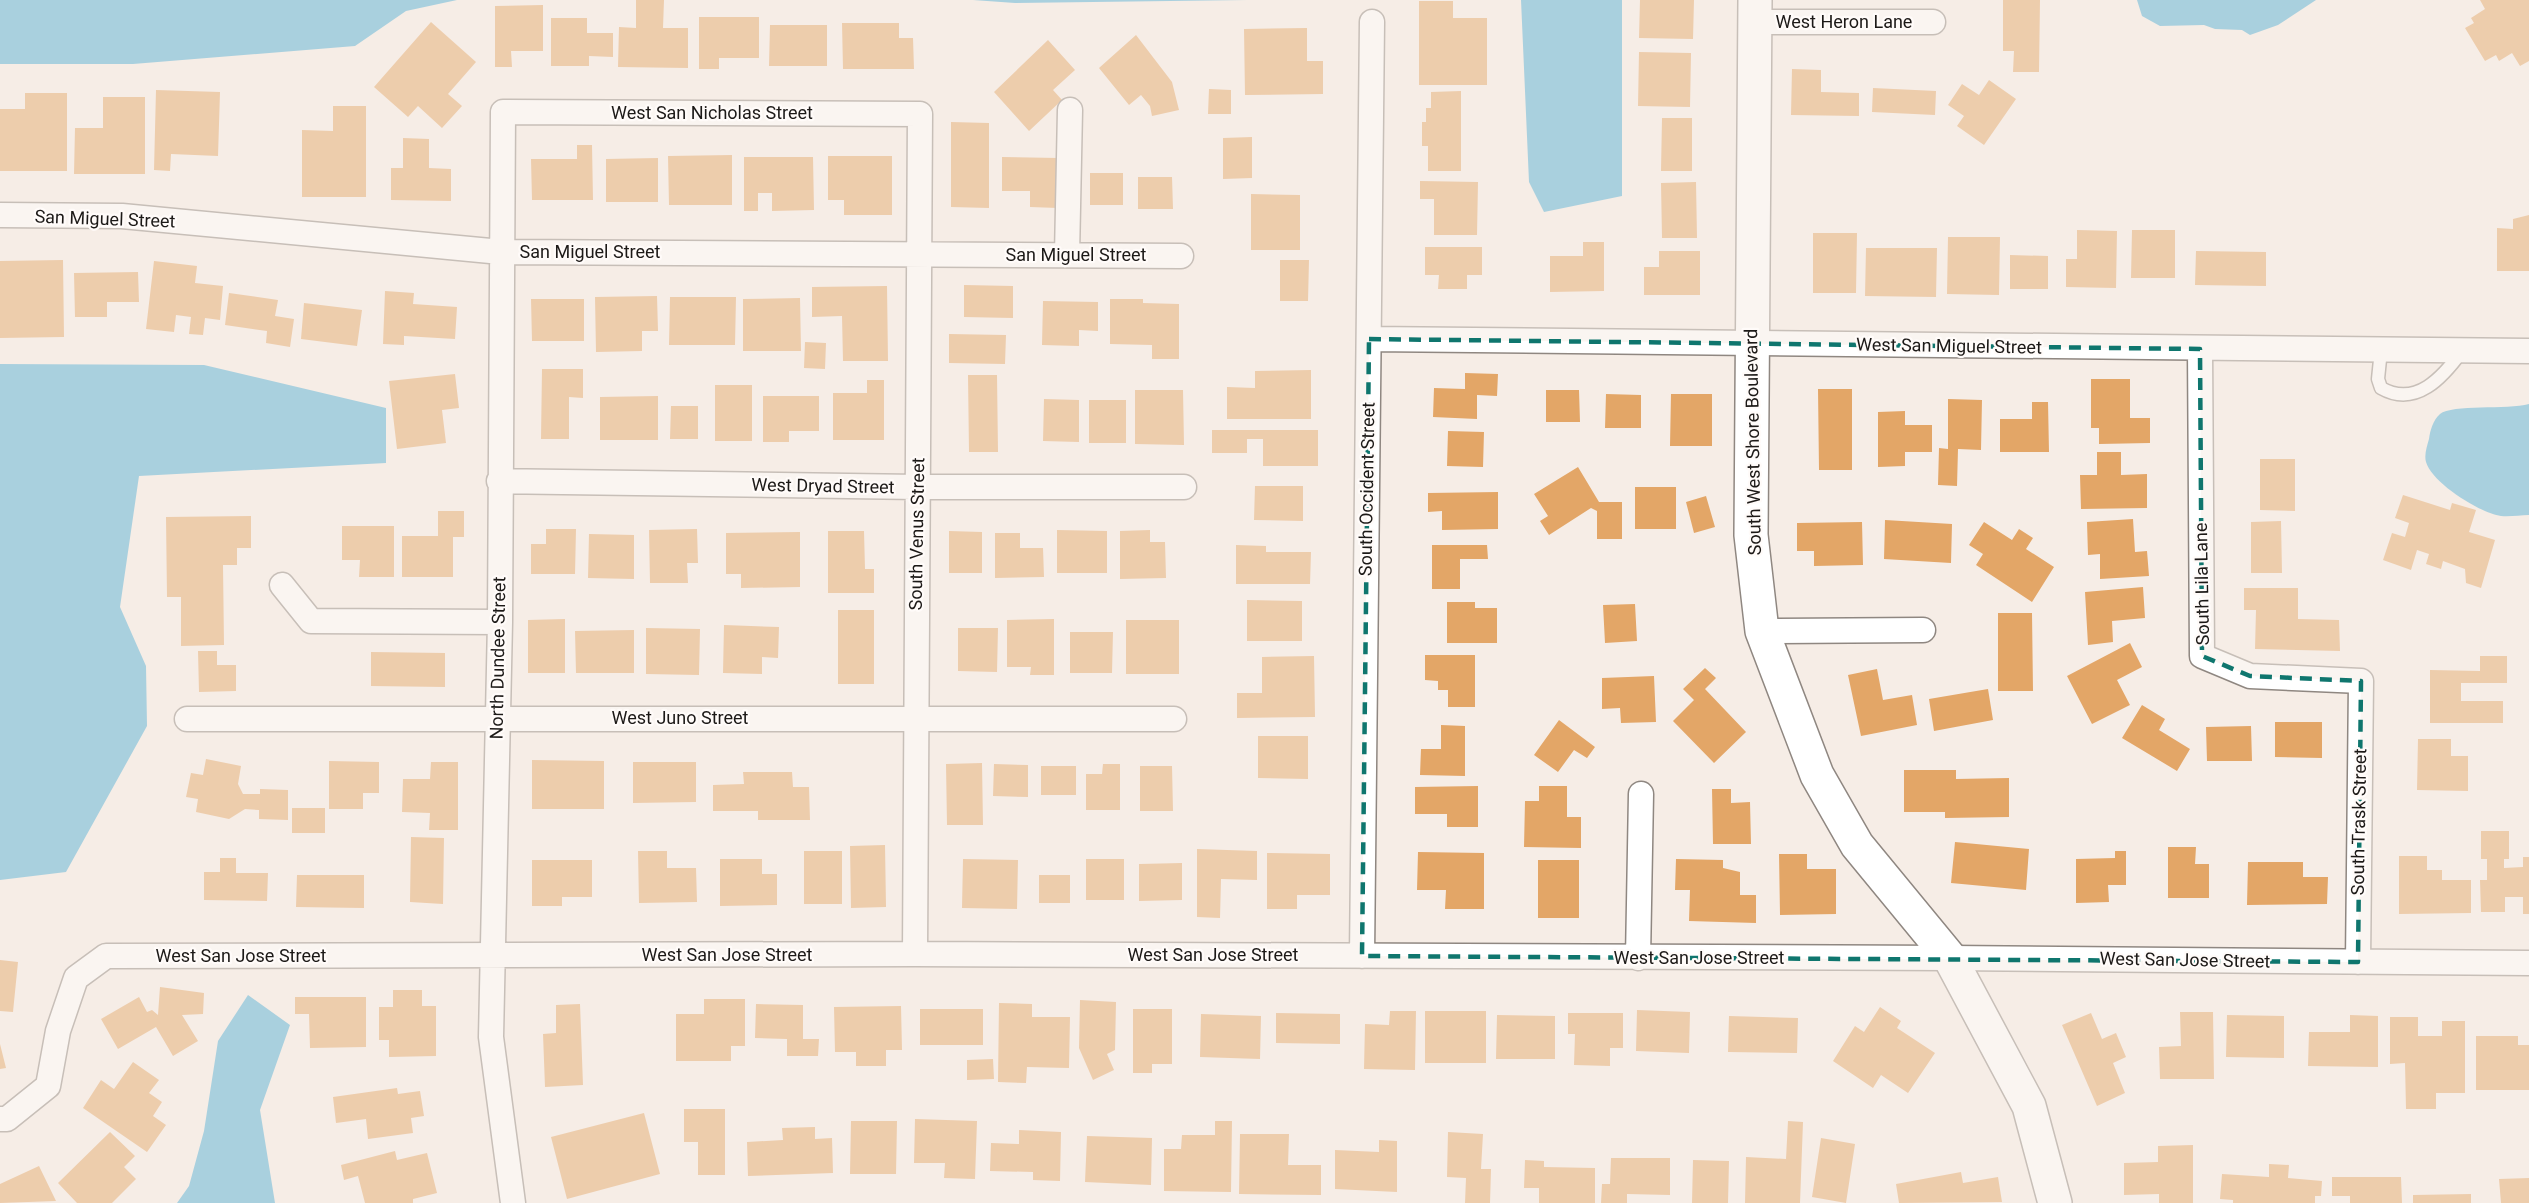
<svg xmlns="http://www.w3.org/2000/svg" width="2529" height="1203" viewBox="0 0 2529 1203" font-family="Roboto,sans-serif">
	<rect width="100%" height="100%" fill="#f6ede6"/>
	<path fill="#4dadd6" d="M0,0H457L406,11L355,46L133,64H0Z
		M973,0H1247L1015,3Z
		M1521,0H1622V196L1544,212L1529,182Z
		M2137,0H2316L2278,25L2250,35L2242,30L2215,29L2204,25L2160,26L2142,16Z
		M0,364L204,365L386,408V463L139,476L120,607L146,666L147,726L66,872L0,880Z
		M2529,404V515C2520,515 2510,517 2501,516C2480,513 2432,483 2426,462C2424,455 2427,446 2429,439C2430,431 2433,420 2440,414C2452,404 2507,410 2529,404Z
		M248,995L290,1025L260,1110L275,1203H177L189,1186L204,1131L218,1041Z"/>
	<path fill="#e3a667" d="M636,0H664L663,28H688V68L618,67L619,27L636,28Z
		M1640,0H1694L1693,39L1639,38Z
		M2003,0H2040L2039,72H2013L2014,51H2003Z
		M2480,0H2529V61L2520,66L2512,53L2499,61L2496,55L2485,61L2465,28L2474,23L2471,18L2485,9Z
		M1419,1H1453V18H1487V85H1419Z
		M543,5V51H511L512,67H495V6Z
		M699,17H759V58H719V69H699Z
		M551,18H587V33H613V57L589,56V66H551Z
		M431,22L476,62L448,94L462,106L442,128L418,106L408,117L374,87Z
		M842,23H899V38H913L914,69H843Z
		M770,25H827V66H769Z
		M1307,28V61H1323V94L1245,95L1244,29Z
		M1136,35L1172,82L1179,110L1152,116L1150,106L1141,95L1129,105L1099,68Z
		M1048,40L1075,70L1053,90L1062,100L1029,131L994,92Z
		M1639,52L1691,53L1690,107L1638,106Z
		M1792,69L1821,70V92L1859,93V116L1791,115Z
		M1989,80L2016,99L1984,145L1957,126L1964,116L1948,105L1962,84L1979,95Z
		M1873,88L1936,91L1935,115L1872,112Z
		M1209,89L1231,90V114H1208Z
		M156,90L220,92L218,156L171,154L170,171L154,170Z
		M1461,91V171H1428V146H1422V122H1426V108H1431V92Z
		M25,93H67V171H0V109H25Z
		M103,97H145V174H74L75,128H103Z
		M333,106H366V197H302V130L333,131Z
		M1662,118H1692V171H1661Z
		M951,122L989,123V208L951,207Z
		M1252,137V178L1223,179V138Z
		M403,138L429,139V168L451,169V201L391,200V168H403Z
		M577,145H592L593,200H532L531,159H577Z
		M732,155V205H669L668,156Z
		M828,156H892V215H844V200H828Z
		M744,157H813L814,210L772,211V193H758V211H744Z
		M1002,157L1058,158V208L1030,207V191H1002Z
		M658,158V202H606V159Z
		M1090,173H1123V205H1090Z
		M1138,177H1172L1173,209H1138Z
		M1420,181L1478,182L1477,235H1434V199H1420Z
		M1696,182L1697,238H1662L1661,183Z
		M1251,194L1300,195V250H1251Z
		M2529,215V271H2497V228L2513,229V219Z
		M2077,230L2117,231L2116,288L2066,287V259H2077Z
		M2132,230H2175V278H2131Z
		M1813,233H1857L1856,293H1813Z
		M1948,237H2000L1999,295L1947,294Z
		M1583,242H1604V291L1550,292V256H1583Z
		M1425,247H1482V275H1467V289H1438L1439,275H1425Z
		M1866,248H1937L1936,297L1865,296Z
		M1659,251H1700V295H1644V267H1659Z
		M2196,251L2266,252V286L2195,285Z
		M2010,255L2048,256V289H2010Z
		M63,260L64,337L0,338V261Z
		M1280,260H1309L1308,301H1280Z
		M154,261L197,266L195,283L223,286L220,320L205,318L203,335L189,334L191,317L176,315L174,332L146,329Z
		M138,272L139,302H107V317H75L74,273Z
		M964,285L1013,286V318L964,317Z
		M887,286L888,361H843L842,316L812,317V287Z
		M385,291L414,293L413,304L457,307L455,339L404,336V345L383,344Z
		M229,293L278,300L275,316L294,319L290,347L266,343L267,331L225,325Z
		M657,296L658,331H642V351L596,352L595,297Z
		M670,297H736L735,345H669Z
		M800,298L801,351H743V299Z
		M531,299H584V341H532Z
		M1110,299H1143V303L1179,304V359H1152V345L1110,344Z
		M1043,301L1098,302V331L1079,330V346L1042,345Z
		M304,303L362,310L357,346L301,339Z
		M949,334L1006,335L1005,364L949,363Z
		M805,342L826,343L825,369L804,368Z
		M542,369H583V398L569,397V439H541Z
		M1311,370V419H1227V387L1255,388V371Z
		M1465,373L1498,374L1497,396L1477,395V419L1433,417L1434,388L1465,389Z
		M455,374L459,408L442,410L446,443L397,449L389,381Z
		M968,375H997L998,452H969Z
		M2091,379H2130V418H2150V443L2099,444V428H2091Z
		M867,380H884V440H833V393H867Z
		M715,385H752V441H715Z
		M1818,389H1852V470H1819Z
		M1135,390H1183L1184,445L1135,444Z
		M1546,390H1579L1580,422H1546Z
		M1606,394L1641,395V428H1605Z
		M1671,394H1712V446H1670Z
		M658,396V440H600V397Z
		M763,396H819V431H789V442H763Z
		M1044,399L1079,400V442L1043,441Z
		M1948,399L1982,400L1981,450L1958,449L1957,486L1938,485L1939,448L1948,449Z
		M1089,400H1126V443H1089Z
		M2032,402H2048L2049,452H2000V419H2032Z
		M671,406H698V439H670Z
		M1905,411V425H1932V452H1905V466L1878,467V412Z
		M1212,430H1318V466H1263V439H1247V453H1212Z
		M1448,431L1484,432L1483,467L1447,466Z
		M2097,452H2121V475L2147,474V508L2081,509L2080,475H2097Z
		M2260,459H2295V511L2260,510Z
		M1578,467L1599,502H1622V539H1597V511L1591,508L1549,535L1540,521L1548,516L1534,494Z
		M1255,486H1303V521L1254,520Z
		M1635,487H1676V529H1635Z
		M1498,492V529L1442,530V511L1428,512V493Z
		M2403,495L2450,510L2452,503L2476,510L2469,532L2495,540L2481,588L2466,583L2465,569L2443,561L2441,569L2426,564L2429,554L2417,550L2411,570L2383,560L2392,533L2405,537L2409,523L2395,518Z
		M1706,496L1715,527L1694,533L1686,502Z
		M438,511H464V537H453V577H402V536H438Z
		M251,516V548H237V565H223L224,645L181,646V597H167L166,517Z
		M2133,519L2135,552L2147,551L2149,576L2100,579V554L2088,555L2087,522Z
		M1885,520L1952,524L1951,563L1884,559Z
		M2281,521L2282,573H2251V522Z
		M1862,522L1863,565L1814,566V551H1797V523Z
		M1984,522L2012,540L2019,529L2033,538L2026,549L2054,567L2032,602L1976,565L1983,554L1969,545Z
		M342,526H394V577H359L360,560H342Z
		M546,529H576L575,574H531V544H546Z
		M697,529L698,563H687L688,583H650L649,530Z
		M1057,530L1107,531V573H1057Z
		M1150,530V542H1165L1166,578L1120,579V531Z
		M828,531H864L865,569H874V593H828Z
		M949,531L982,532V573H949Z
		M800,532V587L741,588V574H726V533Z
		M995,533H1020V548H1043L1044,577L995,578Z
		M589,534L634,535V579L588,578Z
		M1236,545L1266,546V552H1311L1310,584H1236Z
		M1432,545H1487L1488,559H1460V589H1432Z
		M2143,587L2145,618L2112,621L2113,642L2088,645L2085,592Z
		M2244,588H2298V619L2339,620L2340,651L2255,649L2256,610H2244Z
		M1247,600L1302,601V641H1247Z
		M1447,602H1475V608H1497V643H1447Z
		M1635,604L1637,641L1605,643L1603,605Z
		M838,610H874V684H838Z
		M1998,613H2032L2033,691H1998Z
		M565,619V673H528V620Z
		M1054,619V675H1030L1031,667H1007V620Z
		M1126,620H1179V674H1126Z
		M724,625L779,627L778,658L762,657V674L723,673Z
		M646,628L700,629L699,675L646,674Z
		M958,628H998L997,672L958,671Z
		M634,630V673H576L575,631Z
		M1070,632H1113L1112,673H1070Z
		M2130,643L2142,667L2117,680L2130,705L2092,724L2067,676Z
		M198,651H217V665H236V691L199,692Z
		M371,652L445,653V687L371,686Z
		M1425,655H1475V707H1448V690H1438V681L1425,680Z
		M1314,656L1315,717L1237,718V693H1262V657Z
		M2480,656H2507V683H2461V701H2503V723H2430V670L2480,671Z
		M1705,668L1716,678L1705,689L1746,732L1714,763L1673,721L1694,700L1683,689Z
		M1877,669L1883,700L1912,695L1917,725L1861,736L1848,675Z
		M1654,676L1656,722L1621,723L1620,708L1602,709V678Z
		M1988,689L1993,720L1934,731L1929,699Z
		M2142,705L2165,719L2159,730L2190,749L2177,771L2122,738Z
		M1559,720L1595,747L1587,758L1574,750L1558,772L1534,755Z
		M2275,722H2322V758L2275,757Z
		M1441,725L1465,726V776L1420,775L1421,749H1441Z
		M2251,726L2252,761H2207L2206,727Z
		M1258,736H1308V779L1258,778Z
		M2418,739H2451V756H2468V791L2417,790Z
		M206,759L241,766L238,784L243,794H260V789L288,790V820L259,819V810L245,809L229,819L196,812L198,799L186,797L191,773L203,775Z
		M532,760L604,761V809H532Z
		M329,761L379,762V793H363V809H329Z
		M431,762H458V830H429L430,813L402,812L403,779H430Z
		M633,762H696V802L633,803Z
		M982,763L983,825H947L946,764Z
		M994,764L1028,765V797L993,796Z
		M1103,764H1120V810H1086V774H1102Z
		M1041,766H1076V795H1041Z
		M1140,766H1172L1173,811H1140Z
		M1904,770H1956V779L2009,778V817L1945,818V812H1904Z
		M743,772H792L793,787H809L810,820H758V811H713V785L744,784Z
		M1478,786V827H1447V814H1415V787Z
		M1539,786H1567V817H1581V848L1524,847L1525,801H1539Z
		M1712,789H1731V803L1750,802L1751,844H1713Z
		M292,808H325V833H292Z
		M2481,831H2509V859H2504V868L2523,867V857H2529V914H2523V897H2505V912H2481L2480,880H2487V859H2481Z
		M411,837L444,838L443,904L410,902Z
		M1955,842L2029,849L2026,890L1951,883Z
		M885,845L886,907L851,908L850,846Z
		M2168,847H2196L2195,864H2209V898H2168Z
		M1197,849L1257,851V880L1221,879L1220,918L1197,917Z
		M638,851H667V868H696L697,902L639,903Z
		M804,851H842V904H804Z
		M2115,851H2126V885H2108L2109,902L2076,903V859L2115,858Z
		M1418,852L1484,853V909H1445L1446,890H1417Z
		M1267,853L1330,854V895H1297V909H1267Z
		M1779,854H1807V869H1836V914L1780,915Z
		M2399,856H2427V870H2442V880H2471V913L2399,914Z
		M220,858H236V873H268L267,901L204,900V872H220Z
		M720,859H762V874H777V905L720,906Z
		M963,859L1018,860L1017,909L962,908Z
		M1086,859H1124V900H1086Z
		M1676,859L1723,860V868L1740,872V895H1756V923L1689,921L1690,890H1675Z
		M532,860H592V897H562V906H532Z
		M1538,860H1579V918H1538Z
		M2248,862H2303V877H2328L2327,904L2247,905Z
		M1182,863V900L1139,901V864Z
		M297,875H364V908L296,907Z
		M1039,875H1070V903H1039Z
		M0,960L18,962L13,1012L0,1011Z
		M160,987L204,993L203,1014L182,1015L198,1041L173,1056L156,1027L118,1049L101,1019L139,997L147,1012L152,1010L158,1015Z
		M393,990H422V1006H436V1056L389,1057V1040H379V1007H393Z
		M295,997H366V1047L310,1048L309,1014H295Z
		M704,999H745V1046H731V1061H676V1014H704Z
		M1080,1000L1116,1002L1115,1050L1107,1054L1114,1070L1093,1080L1079,1048Z
		M999,1003L1032,1004V1017H1070L1069,1068L1027,1067L1026,1083L998,1082Z
		M580,1004L583,1085L545,1087L543,1034L556,1033V1005Z
		M756,1004L803,1005V1039H819L818,1056H787V1039L755,1038Z
		M901,1006L902,1050H886V1066H856V1052H835L834,1007Z
		M1880,1007L1901,1021L1897,1028L1935,1053L1908,1093L1881,1075L1873,1088L1833,1061L1855,1026L1864,1032Z
		M920,1009H983V1045H920Z
		M1133,1009H1172V1064H1152V1073H1133Z
		M1637,1010L1690,1012L1689,1053L1636,1051Z
		M1390,1011H1416L1415,1070L1364,1069L1365,1024L1389,1025Z
		M1425,1011H1486V1063H1425Z
		M2180,1012H2213L2214,1079H2160L2159,1047L2181,1046Z
		M1276,1013L1340,1014V1044L1276,1043Z
		M1568,1013H1623V1048H1610V1066L1574,1065L1575,1034H1568Z
		M2091,1013L2102,1039L2116,1033L2126,1057L2113,1063L2125,1093L2097,1106L2062,1025Z
		M1201,1014L1261,1016L1260,1059L1200,1057Z
		M1497,1015L1555,1016V1059H1496Z
		M2227,1015L2284,1016V1058L2226,1057Z
		M2350,1015L2378,1016V1067L2308,1066L2309,1032H2350Z
		M1729,1016L1798,1018L1797,1053L1728,1052Z
		M2390,1017H2418V1036H2442V1021H2465V1093H2436V1109H2406L2405,1063L2390,1064Z
		M2476,1036H2518V1045H2529V1090H2476Z
		M0,1044L6,1068L0,1069Z
		M993,1059L994,1079L967,1080V1060Z
		M133,1062L159,1080L149,1093L162,1102L153,1116L166,1125L147,1152L83,1108L101,1080L114,1089Z
		M397,1088L398,1094L420,1091L424,1116L411,1118L413,1133L368,1139L366,1119L336,1123L333,1097Z
		M684,1109H725V1175H698V1142H684Z
		M644,1113L660,1174L567,1199L551,1137Z
		M915,1119L977,1121L975,1179L944,1178L945,1163H914Z
		M851,1121H897L896,1174H850Z
		M1215,1121H1232L1231,1192L1164,1191V1149H1181L1182,1135H1215Z
		M1788,1121L1803,1122L1800,1203H1745L1746,1157L1786,1159Z
		M815,1127V1139L832,1138L833,1173L748,1176L747,1142L783,1140L782,1128Z
		M1019,1130L1061,1132L1060,1181L1033,1180V1172L990,1171L991,1143L1019,1144Z
		M110,1132L135,1156L124,1167L136,1179L112,1203H77L58,1183Z
		M1448,1132L1483,1134L1481,1169H1491L1490,1203H1465L1466,1178L1447,1177Z
		M1240,1134H1289L1288,1165H1321V1195L1239,1194Z
		M1087,1136L1152,1138L1151,1185L1085,1182Z
		M1821,1138L1855,1144L1846,1203L1812,1197Z
		M1379,1140L1397,1141V1192L1335,1189V1150L1379,1152Z
		M2193,1145V1203H2159V1194L2124,1195V1163L2158,1162V1146Z
		M395,1151L397,1160L427,1153L437,1193L413,1199V1203H365L358,1176L344,1180L341,1165Z
		M1611,1158H1670V1195L1627,1194V1203H1601L1602,1184H1610Z
		M1525,1160L1544,1161V1167L1595,1168V1203H1539V1188H1524Z
		M1693,1160L1729,1161L1728,1203H1692Z
		M2269,1164L2289,1165L2288,1178L2322,1181L2321,1196H2315V1203H2233V1200L2220,1199L2222,1174L2269,1177Z
		M39,1166L56,1201L0,1203V1184Z
		M1961,1172L1963,1183L1998,1177L2002,1202L1899,1203L1896,1184Z
		M2332,1177H2401L2402,1203H2350V1196H2332Z
		M2529,1178V1203H2501L2499,1179Z
		M2471,1194V1203H2413V1195Z"/>
	<g fill="none" stroke-linecap="round" stroke-linejoin="round">
		<defs>
			<path id="lane" d="M2381,350L2378,379L2381,388C2416,408 2443,377 2462,351"/>
			<path id="street" d="M1755,22H1933
				M0,215L122,216L501,252L1181,256
				M1067,255L1070,110
				M1369,339L2529,351
				M2200,349L2202,656L2250,676L2361,681L2358,962
				M499,481L918,487H1184
				M282,585L311,621L500,622
				M1762,631L1923,630
				M187,719H1174
				M1362,956L1372,22
				M1638,958L1641,794
				M0,1119H7L48,1086L58,1031L76,978L106,956L915,954L1950,958L2529,963
				M513,1203L491,1037L500,622L503,112L920,114L915,954"/>
			<path id="secondary" d="M1755,0L1751,535L1762,631L1817,775L1857,845L1950,958L2029,1106L2055,1203"/>
		</defs>
		<use href="#lane" stroke="#8f8781" stroke-width="15"/>
		<use href="#street" stroke="#8f8781" stroke-width="27"/>
		<use href="#secondary" stroke="#8f8781" stroke-width="36"/>
		<use href="#lane" stroke="#fff" stroke-width="12"/>
		<use href="#street" stroke="#fff" stroke-width="24"/>
		<use href="#secondary" stroke="#fff" stroke-width="33"/>
	</g>
	<path d="M0 0H2529V1203H0ZM1369,339L2200,349L2202,656L2250,676L2361,681L2358,962L1362,956Z" fill="#f6ede6" fill-opacity=".55" fill-rule="evenodd"/>
	<path fill="none" stroke="#0f766e" stroke-width="4.5" stroke-dasharray="12 8" stroke-linejoin="round" d="M1369,339L2200,349L2202,656L2250,676L2361,681L2358,962L1362,956Z"/>
	<g text-anchor="middle" stroke-width="4.5" stroke-linejoin="round" paint-order="stroke">
		<g font-size="18" fill="#1c1917" stroke="#fffbf9">
			<text x="1844" y="28">West Heron Lane</text>
			<text x="712" y="119">West San Nicholas Street</text>
			<text transform="translate(105 219) rotate(2)" y="6">San Miguel Street</text>
			<text x="590" y="258">San Miguel Street</text>
			<text x="1076" y="261">San Miguel Street</text>
			<text transform="translate(1949 346) rotate(1)" y="6">West San Miguel Street</text>
			<text transform="translate(1753 442) rotate(-91)" y="6">South West Shore Boulevard</text>
			<text transform="translate(823 486) rotate(1)" y="6">West Dryad Street</text>
			<text transform="translate(1367 489) rotate(-89)" y="6">South Occident Street</text>
			<text transform="translate(917 534) rotate(-89)" y="6">South Venus Street</text>
			<text transform="translate(2202 584) rotate(-91)" y="6">South Lila Lane</text>
			<text transform="translate(498 658) rotate(-89)" y="6">North Dundee Street</text>
			<text x="680" y="724">West Juno Street</text>
			<text transform="translate(2359 822) rotate(-89)" y="6">South Trask Street</text>
			<text x="727" y="961">West San Jose Street</text>
			<text x="1213" y="961">West San Jose Street</text>
			<text x="241" y="962">West San Jose Street</text>
			<text x="1699" y="964">West San Jose Street</text>
			<text transform="translate(2185 960) rotate(1)" y="6">West San Jose Street</text>
		</g>
	</g>
</svg>
